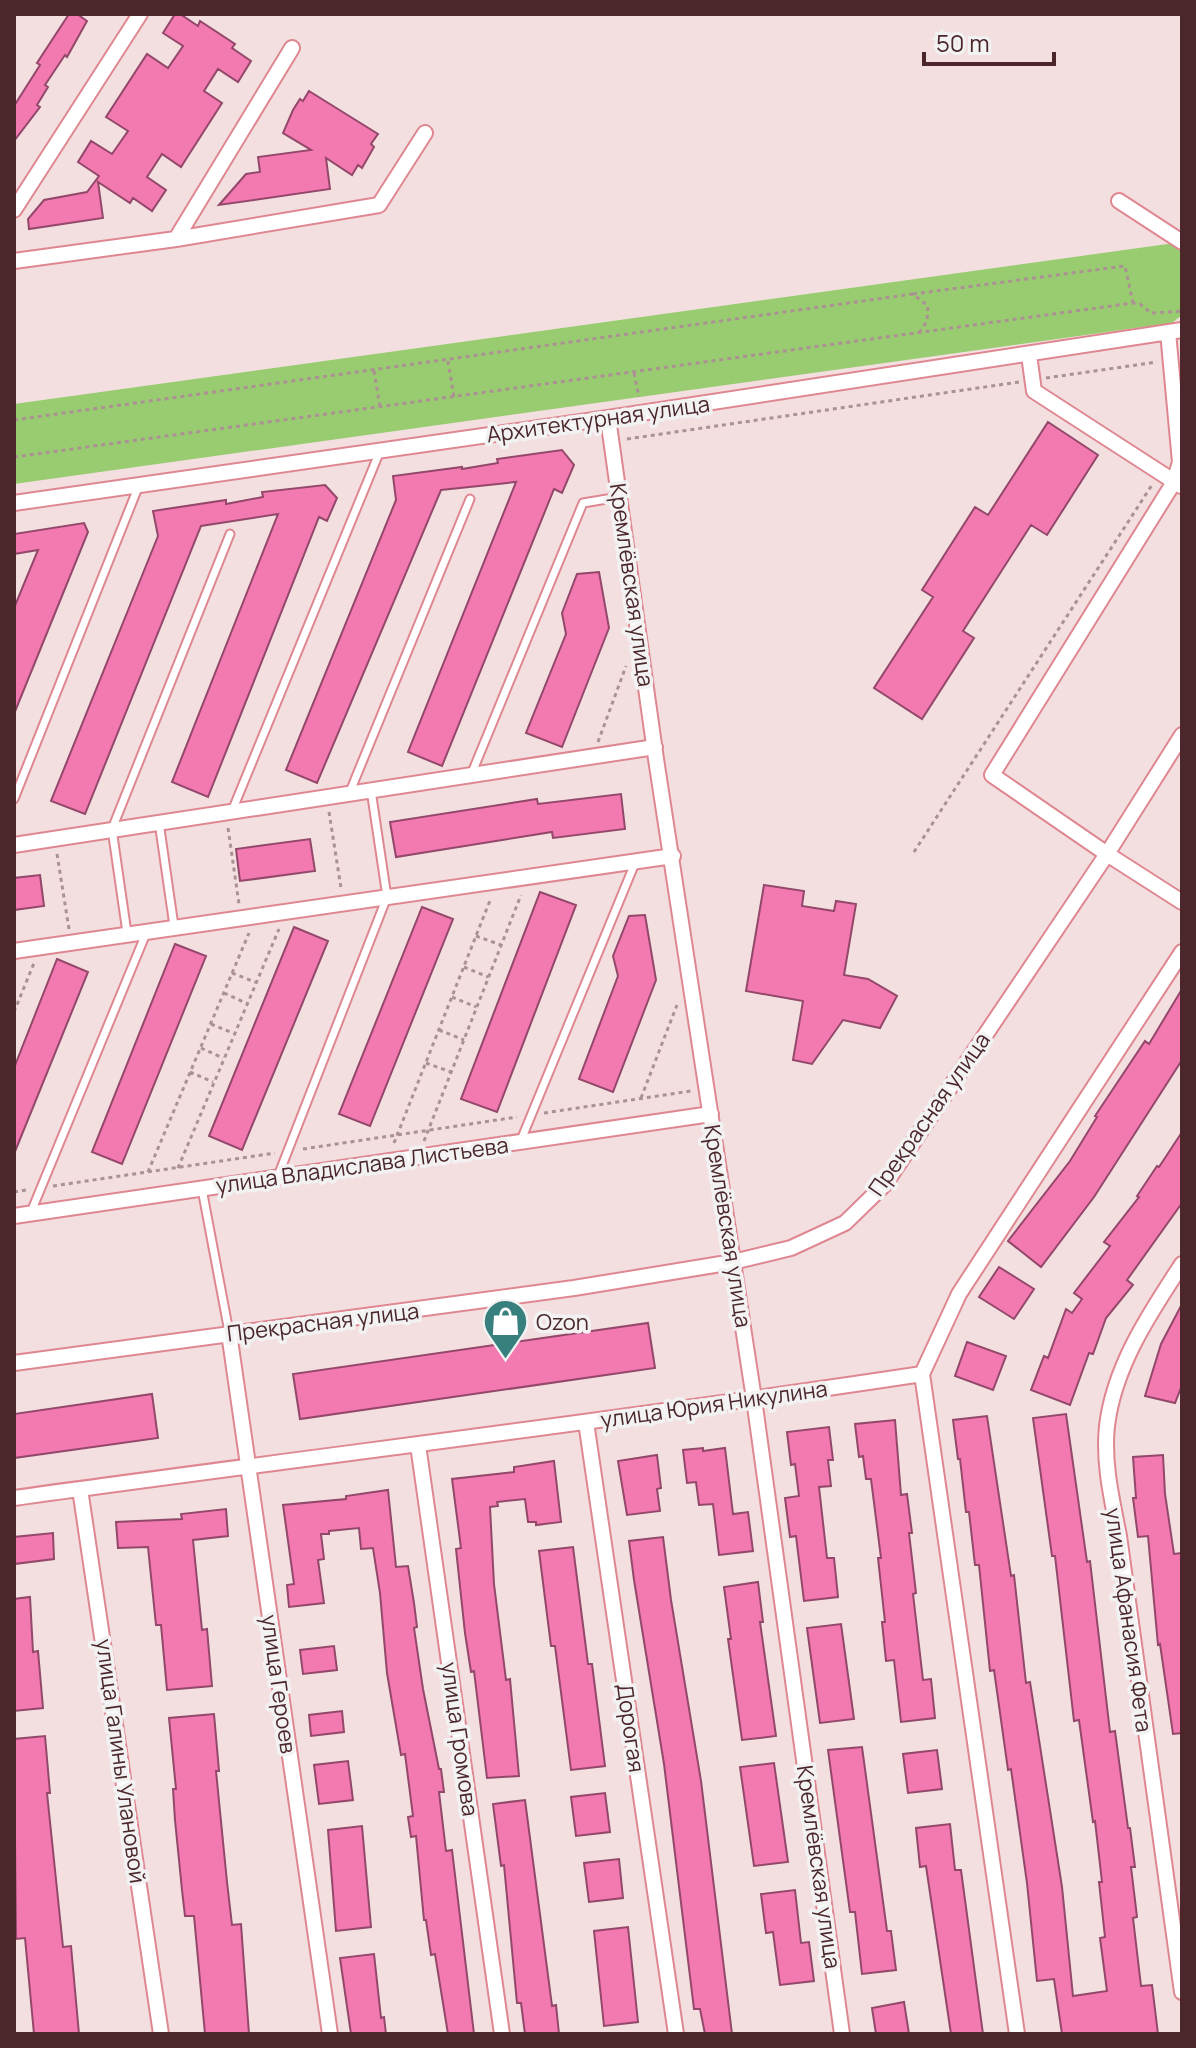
<svg xmlns="http://www.w3.org/2000/svg" width="1196" height="2048" viewBox="0 0 1196 2048" font-family="Manrope,sans-serif">
	<rect width="100%" height="100%" fill="#f3dfe0"/>
	<path fill="#99cc71" d="M1182,242V315L1172,323L14,484V404Z"/>
	<path fill="#f379b1" stroke="#93486a" stroke-width="2" d="M69,14H77L87,21L67,57L65,55L45,85L48,87L37,105L40,107L14,141V106L40,65L37,63Z
		M175,14H180L198,26L200,21L235,44L232,48L251,61L238,82L218,69L204,91L222,103L188,156L181,167L162,154L147,177L166,190L152,211L133,198L130,203L98,182L103,218L29,229L28,219L44,200L87,192L99,176L78,162L91,141L112,154L128,131L106,117L147,54L168,68L183,46L163,33Z
		M309,91L378,134L371,144L374,147L362,168L358,165L352,175L326,158L330,189L219,205L246,174L260,172L258,157L311,150L283,133L293,110L300,99L303,101Z
		M1048,422L1098,455L1047,535L1031,525L963,631L974,638L922,719L874,688L933,597L922,590L975,507L988,515Z
		M562,450L574,465L562,493L554,489L442,766L408,752L516,482L441,490L317,783L286,770L396,500L393,476L462,467V469L498,463L497,459Z
		M325,485L337,498L327,521L319,517L208,797L172,782L278,514L201,526L85,814L51,801L158,536L153,511L226,500V504L263,497L262,492Z
		M84,523L88,532L14,714V608L38,550L14,554V534Z
		M599,572L609,628L562,747L526,733L566,634L562,613L577,574Z
		M621,794L625,829L553,838L552,832L396,857L390,822L537,799L538,804Z
		M310,839L315,871L240,881L236,849Z
		M40,875L44,906L14,910V878Z
		M764,885L804,891L802,906L834,911L836,901L856,904L844,975L868,979L897,996L880,1028L843,1020L812,1064L793,1060L803,1001L746,991Z
		M540,892L576,905L497,1112L461,1099Z
		M422,907L453,919L370,1126L339,1114Z
		M645,915L656,980L613,1092L579,1079L618,976L613,956L629,916Z
		M294,927L328,941L242,1150L209,1136Z
		M175,944L206,956L122,1164L92,1152Z
		M57,959L88,972L14,1154V1068Z
		M1182,989V1060L1094,1197L1041,1267L1008,1241L1070,1161L1097,1117L1095,1116L1145,1041L1149,1044Z
		M1182,1132V1203L1127,1280L1133,1285L1106,1318L1093,1354L1089,1353L1070,1405L1031,1390L1044,1356L1048,1358L1066,1309L1072,1313L1082,1299L1074,1293L1110,1246L1104,1242L1139,1197L1137,1196L1157,1166L1159,1167Z
		M999,1267L1034,1289L1014,1319L979,1297Z
		M1182,1304V1385L1175,1403L1145,1396L1161,1344Z
		M648,1323L655,1368L300,1419L293,1374Z
		M967,1342L1006,1356L993,1390L955,1376Z
		M152,1394L158,1438L14,1458V1414Z
		M1066,1414L1087,1562L1090,1561L1110,1732L1115,1731L1128,1828H1130L1135,1867H1131L1137,1917L1133,1918L1141,1986L1152,1985L1158,2034H1062L1054,1979L1037,1981L1027,1883L1011,1769L1008,1770L994,1670L990,1671L979,1565H975L969,1512H966L960,1459H958L953,1420L987,1416L1011,1576L1014,1575L1026,1683L1030,1682L1062,1887L1073,1996L1107,1991L1100,1938L1105,1937L1099,1882H1102L1095,1821L1093,1822L1079,1720L1074,1721L1055,1556H1052L1033,1418Z
		M895,1420L901,1495L907,1494L912,1533H909L916,1593L913,1594L923,1680L931,1679L935,1718L901,1722L894,1660L886,1661L882,1622H885L878,1558H881L871,1479H866L863,1456L859,1457L855,1424Z
		M829,1427L833,1460H828L831,1486L819,1487L827,1558H834L838,1597L804,1601L796,1536L790,1537L785,1498L799,1496L795,1464L791,1465L787,1432Z
		M703,1448V1451L725,1448L733,1514L748,1512L753,1551L719,1555L713,1504L699,1505L696,1482L687,1483L683,1450Z
		M657,1455L661,1488L657,1489L660,1511L627,1515L618,1461Z
		M1163,1455L1165,1494L1174,1554L1182,1553V1733L1173,1734L1160,1644L1158,1645L1148,1536L1138,1537L1133,1498H1136L1133,1457Z
		M554,1461L561,1522L536,1525V1522H528L525,1499L497,1502L498,1506L490,1507L494,1584L506,1680L510,1679L519,1776L487,1778L474,1671L471,1672L465,1633L456,1549L461,1548L452,1479L514,1472V1467Z
		M388,1490L396,1567L408,1566L414,1603L417,1627L414,1628L423,1689L439,1769H441L444,1792H439L446,1851L452,1850L474,2034H448L435,1954L431,1955L426,1920H424L416,1836L411,1837L408,1817L413,1816L405,1754L401,1755L387,1673L380,1593L373,1548L361,1549L359,1528L329,1531V1534H321L324,1559L318,1560L324,1603L289,1607L287,1585L294,1584L283,1505L346,1499V1496Z
		M226,1509L228,1536L193,1540L202,1630L207,1629L212,1686L167,1690L161,1625H156L148,1547L118,1548L116,1522L182,1519L181,1514Z
		M53,1533L54,1559L14,1564V1537Z
		M663,1537L671,1600L701,1781L732,2034H705L700,2009H694L664,1764L634,1580L629,1541Z
		M573,1547L588,1664H592L605,1766L571,1770L555,1646H551L539,1551Z
		M758,1582L763,1622H760L776,1736L742,1740L728,1639H731L724,1587Z
		M30,1597L33,1652L38,1651L43,1708L14,1711V1599Z
		M841,1624L854,1719L820,1723L807,1628Z
		M334,1646L337,1670L303,1674L300,1650Z
		M342,1711L344,1732L311,1736L309,1715Z
		M214,1714L219,1771H216L227,1882L232,1925L241,1924L249,2034H205L194,1916H185L182,1890L175,1820L173,1789H176L169,1718Z
		M45,1736L50,1793H47L63,1947L71,1946L79,2034H34L25,1938L16,1939L14,1739Z
		M862,1747L887,1931H891L896,1970L862,1974L855,1912H850L828,1750Z
		M937,1750L942,1789L908,1793L903,1754Z
		M348,1761L353,1800L319,1804L314,1765Z
		M774,1763L788,1862L754,1866L740,1767Z
		M605,1793L610,1832L576,1836L571,1797Z
		M525,1800L552,2006L556,2005L559,2034H525L521,2003H517L504,1865L501,1866L493,1804Z
		M950,1824L955,1870H961L983,2034H951L926,1866L920,1867L916,1828Z
		M362,1826L371,1927L336,1931L328,1830Z
		M619,1859L623,1898L589,1902L584,1863Z
		M795,1890L801,1943L809,1942L814,1981L780,1985L773,1932L766,1933L761,1894Z
		M628,1927L638,2022L604,2026L594,1931Z
		M374,1954L381,2018L384,2017L386,2034H351L340,1958Z
		M904,2002L909,2034H876L872,2008Z"/>
	<g fill="none" stroke-linecap="round" stroke-linejoin="round">
		<defs>
			<path id="service" d="M471,775L583,503L619,497
				M349,794L470,499
				M14,799L139,485
				M232,811L380,451
				M159,822L174,926
				M127,933L112,829L230,534
				M521,1140L635,863
				M278,1176L387,897L371,790
				M202,1189L229,1332
				M31,1212L147,931"/>
			<path id="minor" d="M1119,201L1182,242
				M14,210L140,14
				M176,239L292,48
				M14,261L176,239L379,205L425,133
				M1168,332L1180,462L1174,482L992,775L1107,854L1182,902
				M1029,355L1034,391L1181,486
				M608,418L656,759L754,1399L842,2034
				M14,503L608,418L1182,330
				M14,845L655,747
				M14,951L673,856
				M14,1216L711,1114
				M1182,1264C1150,1313 1114,1366 1107,1426C1103,1463 1112,1500 1119,1536L1182,1992
				M229,1333L330,2034
				M14,1363L574,1288L733,1262L791,1248L845,1223L885,1184L1107,854L1182,735
				M922,1374L1017,2034
				M586,1422L676,2034
				M418,1445L502,2034
				M80,1489L161,2034
				M14,1498C317,1456 620,1420 922,1374L959,1294L1182,952"/>
		</defs>
		<use href="#service" stroke="#df8791" stroke-width="11"/>
		<use href="#minor" stroke="#df8791" stroke-width="18"/>
		<path stroke="#ac9193" stroke-width="3" stroke-dasharray="4 4" stroke-linecap="butt" d="M913,294L1125,266L1133,303
			M448,361L454,397
			M374,371L380,407
			M634,373L639,397
			M1046,378L1157,362
			M14,420L913,294L928,306L927,321L919,333
			M627,439L1019,382
			M14,457L1133,303L1140,304L1151,313L1182,311
			M598,742L626,666
			M329,812L341,888
			M228,828L239,904
			M914,852L1152,485
			M57,854L69,929
			M476,936L501,945
			M464,967L488,977
			M232,973L255,982
			M224,993L246,1003
			M452,997L476,1007
			M14,1012L34,963
			M211,1024L233,1033
			M439,1030L464,1040
			M201,1048L223,1058
			M426,1063L451,1072
			M190,1072L213,1082
			M641,1098L677,1005
			M544,1113L691,1091
			M424,1141L521,895
			M394,1143L491,898
			M303,1149L517,1117
			M178,1168L279,929
			M148,1172L249,933
			M53,1186L275,1153
			M14,1192L26,1190"/>
		<use href="#service" stroke="#fff" stroke-width="7"/>
		<use href="#minor" stroke="#fff" stroke-width="14"/>
	</g>
	<defs>
		<symbol id="shop-pin" viewBox="-11 -11 22 30"><path d="M0 17L-7.5 6A9.5 9.5 0 1 1 7.5 6Z" fill="#37807e" stroke="#f2f2f2"/><path d="M-5-2.5h2.3a2.7 3.5 0 0 1 5.4 0H5L5.5 6h-11ZM-1.5-2.5h3a1.5 2.3 0 0 0-3 0Z" fill="#fff"/></symbol>
	</defs>
	<g fill-rule="evenodd">
		<use href="#shop-pin" x="480" y="1296" width="51" height="69"/>
	</g>
	<g text-anchor="middle" stroke-width="7" stroke-linejoin="round" paint-order="stroke">
		<g font-size="22" fill="#4b272b" stroke="#f2f2f2">
			<text transform="translate(598 419) rotate(-8)" y="8">Архитектурная улица</text>
			<text transform="translate(632 585) rotate(82)" y="8">Кремлёвская улица</text>
			<text transform="translate(929 1114) rotate(-55)" y="8">Прекрасная улица</text>
			<text transform="translate(362 1165) rotate(-8)" y="8">улица Владислава Листьева</text>
			<text transform="translate(728 1226) rotate(81)" y="8">Кремлёвская улица</text>
			<text transform="translate(323 1322) rotate(-7)" y="8">Прекрасная улица</text>
			<text transform="translate(714 1404) rotate(-8)" y="8">улица Юрия Никулина</text>
			<text transform="translate(1129 1620) rotate(82)" y="8">улица Афанасия Фета</text>
			<text transform="translate(279 1684) rotate(82)" y="8">улица Героев</text>
			<text transform="translate(631 1728) rotate(82)" y="8">Дорогая</text>
			<text transform="translate(460 1739) rotate(82)" y="8">улица Громова</text>
			<text transform="translate(121 1761) rotate(82)" y="8">улица Галины Улановой</text>
			<text transform="translate(819 1867) rotate(82)" y="8">Кремлёвская улица</text>
		</g>
		<g font-size="22" fill="#4b272b" stroke="#f2f2f2" text-anchor="start">
			<text x="536" y="1330">Ozon</text>
		</g>
	</g>
	<rect width="1196" height="2048" fill="none" stroke="#4b272b" stroke-width="32"/>
	<path d="M924 52v12h130v-12" fill="none" stroke="#4b272b" stroke-width="4"/>
	<text x="936" y="52" font-size="24" fill="#4b272b" stroke="#f2f2f2" stroke-width="6" paint-order="stroke">50 m</text>
</svg>
